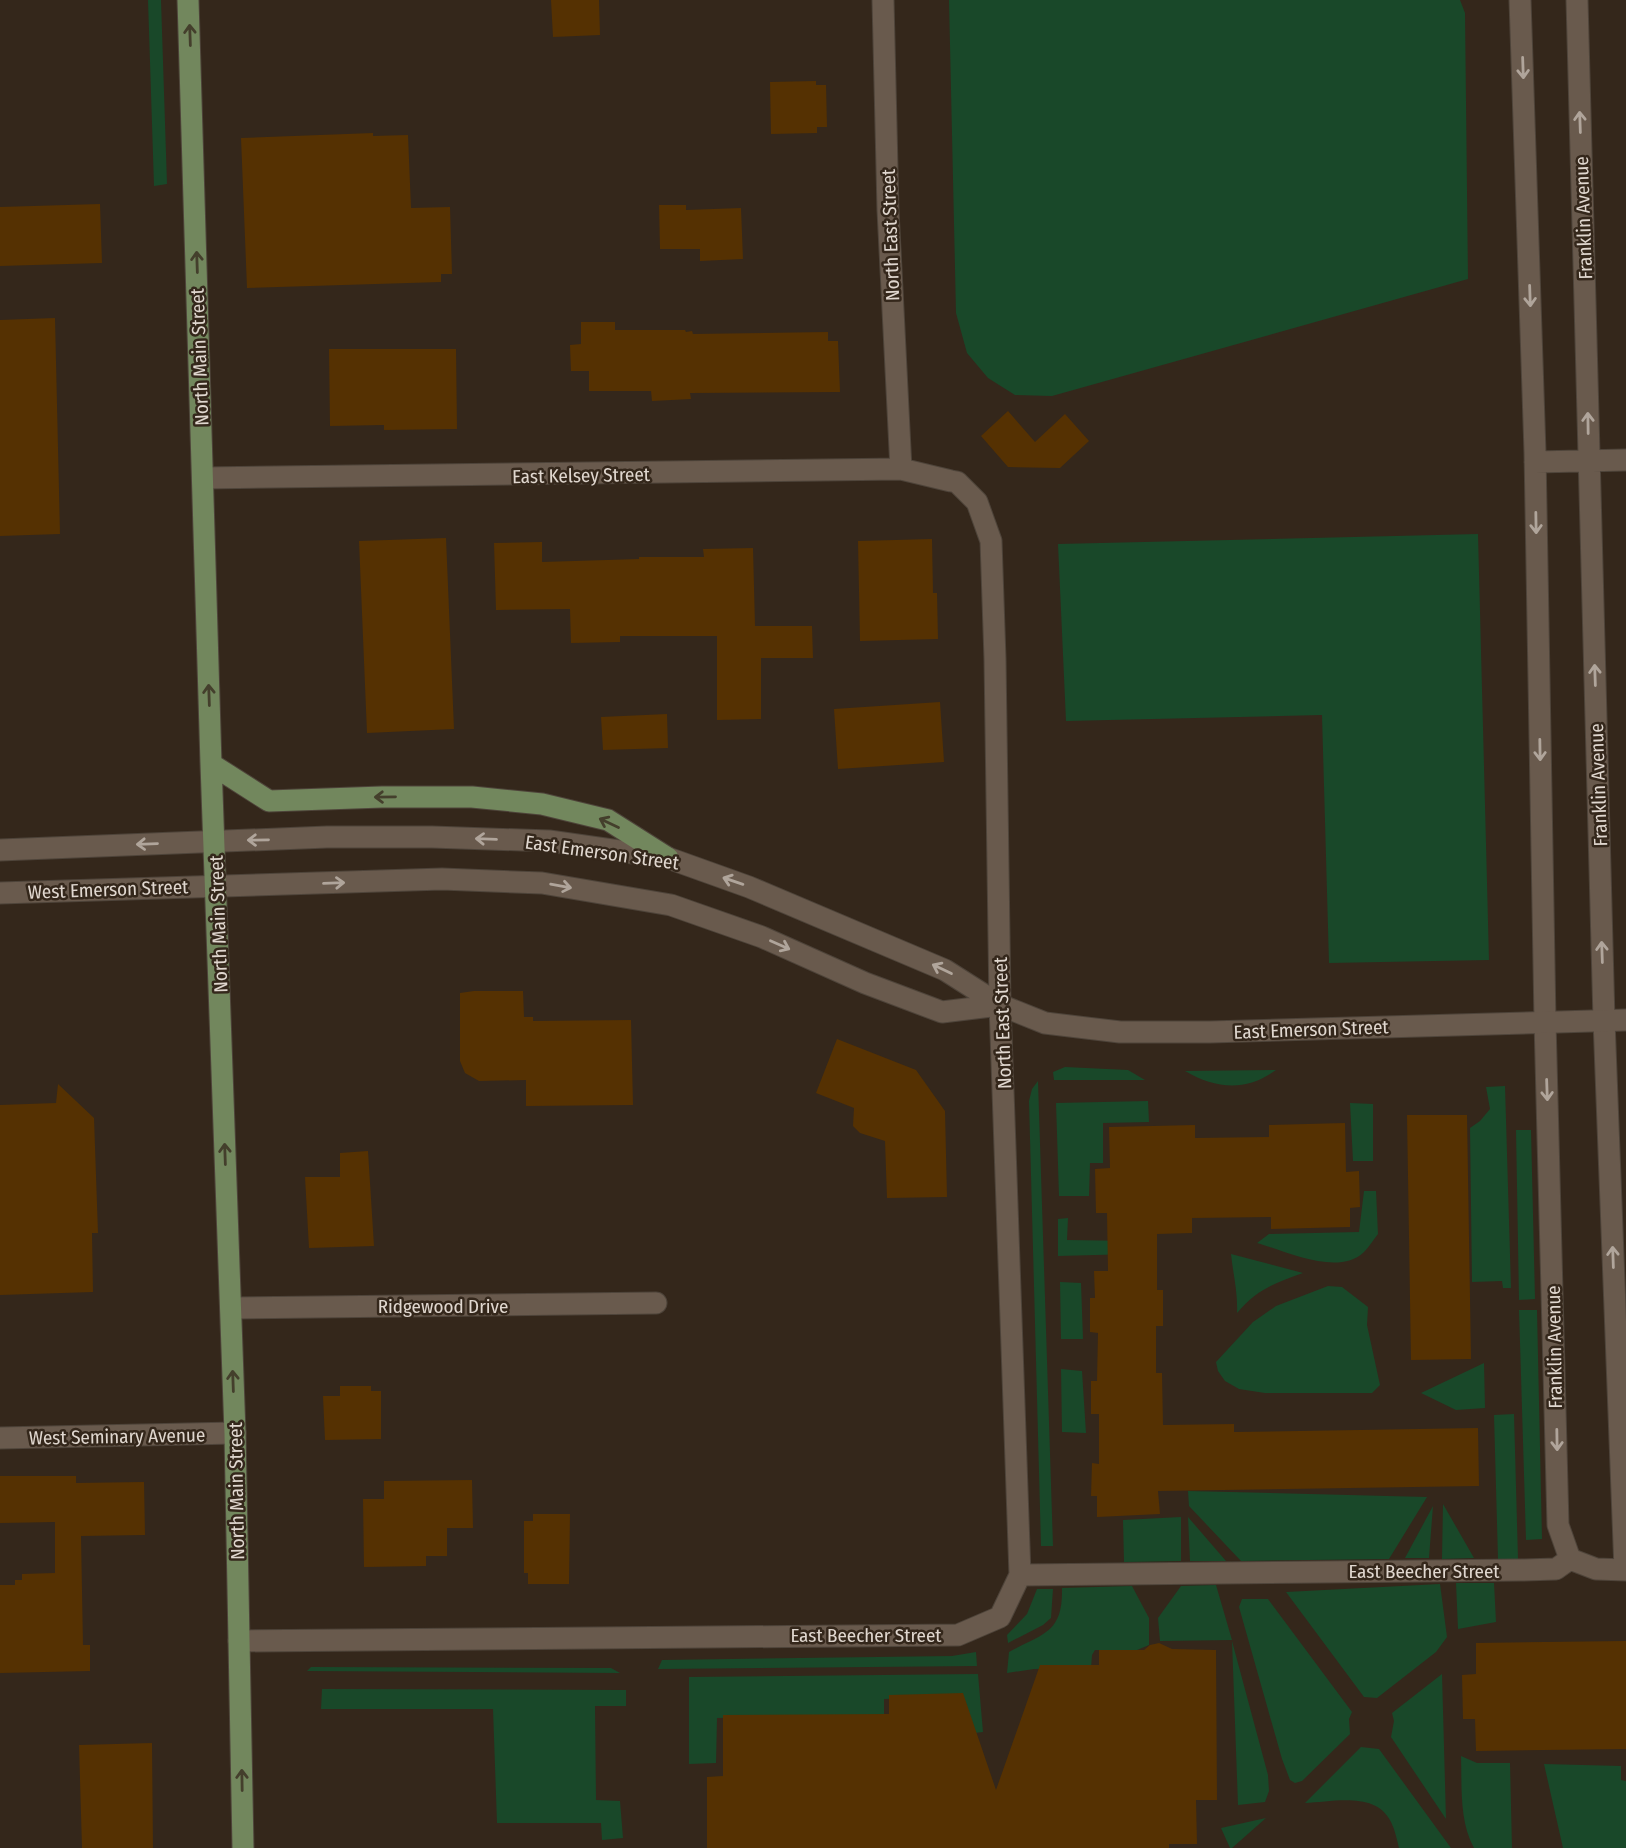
<svg xmlns="http://www.w3.org/2000/svg" width="1626" height="1848" viewBox="0 0 1626 1848" font-family="'Fira Sans Condensed',sans-serif">
	<rect width="100%" height="100%" fill="#34271b"/>
	<path fill="#194829" d="M148,0H161L167,184L154,186Z
		M949,0H1460L1465,13L1468,279L1052,396L1015,395L988,378L967,353L956,313Z
		M1478,534L1489,960L1329,963L1322,715L1066,721L1058,544Z
		M1065,1067L1128,1070L1145,1080H1054L1053,1072Z
		M1276,1070C1246,1092 1216,1089 1185,1071Z
		M1038,1081L1053,1546H1041L1029,1101L1032,1089Z
		M1505,1086L1511,1288H1503L1502,1281L1472,1282L1470,1128L1480,1121L1490,1109L1486,1087Z
		M1148,1101L1149,1122L1103,1123V1163H1090L1089,1196H1059L1056,1103Z
		M1350,1103L1373,1104V1161H1353Z
		M1516,1130H1531L1535,1299L1519,1300Z
		M1364,1191H1376L1378,1234C1373,1240 1369,1247 1364,1252C1338,1277 1286,1251 1257,1243L1269,1234L1359,1232Z
		M1068,1218L1067,1240L1133,1241L1134,1254L1058,1256V1219Z
		M1231,1254L1303,1273C1275,1283 1257,1289 1237,1313C1238,1292 1233,1274 1231,1254Z
		M1060,1282L1081,1283L1083,1339H1061Z
		M1328,1286L1342,1287L1368,1307L1367,1325L1380,1385L1372,1393H1265L1239,1389L1225,1381L1218,1371L1216,1362L1253,1322L1276,1306Z
		M1519,1310H1537L1542,1539L1526,1540Z
		M1484,1363L1485,1408L1456,1410L1421,1393Z
		M1061,1369L1082,1371L1086,1433L1062,1432Z
		M1514,1414L1518,1559H1498L1494,1415Z
		M1188,1491L1427,1497L1389,1559L1241,1561L1189,1506Z
		M1443,1504L1474,1558L1442,1559Z
		M1433,1506L1429,1558H1405Z
		M1181,1517V1561L1124,1562L1123,1520Z
		M1188,1517L1226,1561H1190Z
		M1456,1583H1494L1496,1622L1458,1629Z
		M1440,1584L1447,1637L1436,1652L1377,1698L1364,1697L1286,1592Z
		M1216,1585L1232,1640L1160,1641L1158,1618L1181,1586Z
		M1132,1586L1149,1618V1645L1137,1650H1095L1092,1655L1091,1668L1034,1669L1007,1673L1009,1652C1044,1633 1063,1633 1062,1588Z
		M1037,1589H1053L1051,1618L1043,1625L1008,1643L1007,1635L1027,1614Z
		M1242,1599H1268L1352,1712L1349,1719L1350,1734L1302,1781L1295,1783L1290,1780L1282,1759L1239,1607Z
		M1232,1641L1268,1775L1269,1791L1265,1802L1238,1805Z
		M976,1652L977,1666L658,1669L662,1660L952,1656Z
		M311,1667L611,1668L620,1673L307,1671Z
		M978,1674L983,1732L974,1733L962,1697L884,1699V1730L873,1715L717,1718L716,1763L689,1764V1677Z
		M1442,1674L1446,1819L1391,1737L1394,1721L1392,1713Z
		M322,1689L626,1690V1706H595L596,1800L620,1801L623,1838L602,1840L601,1823H497L493,1709H321Z
		M1361,1747L1379,1749L1451,1848H1399C1397,1840 1395,1830 1391,1822C1376,1791 1333,1802 1305,1803Z
		M1461,1756L1477,1763H1510L1512,1848H1474C1459,1821 1462,1786 1461,1756Z
		M1544,1764L1621,1766V1780L1626,1781V1848H1563Z
		M1266,1818L1232,1848H1230L1221,1828Z"/>
	<path fill="#553102" d="M551,0H599L600,35L553,37Z
		M816,81V85H826L827,127H817V133L771,134L770,82Z
		M373,133V136L408,135L411,208L450,207L452,274H441V282L247,288L241,138Z
		M100,204L102,263L0,266V207Z
		M659,205H686V210L741,208L743,259L700,261V249H660Z
		M55,318L60,534L0,536V320Z
		M581,322H615V330H685L686,332L692,331L693,334L828,332V341H838L840,392L690,393L691,399L652,401L651,391H589V371H571L570,345L581,344Z
		M329,349H456L457,429L384,430V425L330,426Z
		M1008,411L1035,442L1065,414L1089,441L1060,468L1008,467L981,436Z
		M446,538L454,729L367,733L359,541Z
		M932,539L933,593H937L938,639L860,641L858,541Z
		M542,542V562L639,559V557H704L703,549L753,548L755,626H812L813,658H761V719L717,720V636H620V642L571,643L570,609L496,610L494,543Z
		M940,702L944,762L838,769L834,709Z
		M667,714L668,748L603,750L601,717Z
		M474,991H523L524,1017H533V1021L631,1020L633,1105L526,1106V1080L479,1081L465,1073L460,1061V993Z
		M837,1039L916,1070L945,1111L947,1197L887,1198L885,1141L860,1133L853,1126L854,1108L816,1093Z
		M58,1084L94,1118L98,1233H92L93,1292L0,1295V1105L56,1103Z
		M1407,1115H1467L1471,1359L1411,1360Z
		M1345,1123L1346,1172L1359,1171L1360,1207L1350,1208V1227L1271,1229V1217L1192,1218V1233L1157,1234V1290H1163V1326H1156V1373H1162L1163,1425L1234,1424V1432L1478,1428L1479,1486L1158,1491L1160,1514L1097,1517V1496H1091L1092,1463L1099,1464V1414H1091V1381H1097L1098,1333L1090,1332V1298H1095L1094,1271H1108L1107,1213H1096L1095,1169L1110,1168L1109,1127L1195,1125V1138L1269,1137V1125Z
		M368,1151L374,1246L309,1248L305,1177H340V1153Z
		M340,1386H371V1391H381V1439L325,1440L323,1396H340Z
		M0,1476H76V1483L144,1482L145,1535L81,1536L83,1645H90V1671L0,1673V1585H15V1580H22V1574L55,1573V1522L0,1523Z
		M472,1480L473,1528H447V1556H426V1566L364,1567L363,1499H384V1481Z
		M533,1514H570L569,1584H528V1573H524V1521H533Z
		M1626,1641V1749L1476,1751L1475,1719H1463L1462,1675L1476,1674V1643Z
		M1159,1643L1172,1649L1216,1650L1217,1800H1196L1197,1844H1169V1848H707V1777L723,1776V1715L889,1714V1695L963,1693L996,1790L1040,1665H1099V1650H1144L1150,1645Z
		M152,1743L153,1848H82L79,1745Z"/>
	<g fill="none" stroke-linecap="round" stroke-linejoin="round">
		<defs>
			<path id="street" d="M883,0L888,210L901,469
				M1520,0L1535,452L1545,1021L1558,1525L1570,1559
				M1577,0L1604,1020L1625,1570
				M1535,462L1626,460
				M203,478L901,469L951,481L957,482L977,502L991,541L995,659L1000,1005L1020,1575L1000,1617L958,1635L239,1641
				M231,1308L656,1303
				M0,1438L235,1433
				M1570,1559L1596,1569L1626,1570
				M1020,1575L1522,1570L1556,1569L1570,1559"/>
			<path id="secondary" d="M0,850L327,837H432L549,841L668,858L749,887L945,970L1000,1005L1045,1023L1120,1032H1210L1626,1020
				M0,893L442,879L542,883L671,905L762,937L865,983L942,1012L1000,1005"/>
			<path id="primary" d="M188,0L211,764L235,1433L243,1848
				M211,764L269,801L382,797H472L542,804L608,820L668,858"/>
		</defs>
		<use href="#street" stroke="#4e443a" stroke-width="23"/>
		<use href="#secondary" stroke="#4e443a" stroke-width="23"/>
		<use href="#primary" stroke="#4e443a" stroke-width="23"/>
		<use href="#street" stroke="#695a4d" stroke-width="21"/>
		<use href="#secondary" stroke="#695a4d" stroke-width="21"/>
		<use href="#primary" stroke="#72875d" stroke-width="21"/>
	</g>
	<defs><path id="oneway-shaft" d="M-6 0H5M1.5-3L5.5 0L1.5 3" fill="none" stroke-width="1.6" stroke-linecap="round" stroke-linejoin="round" transform="scale(1.75)"/></defs>
	<g stroke="#443f2c">
		<use href="#oneway-shaft" transform="translate(190 35) rotate(-92)"/>
		<use href="#oneway-shaft" transform="translate(197 262) rotate(-92)"/>
		<use href="#oneway-shaft" transform="translate(209 695) rotate(-92)"/>
		<use href="#oneway-shaft" transform="translate(385 797) rotate(179)"/>
		<use href="#oneway-shaft" transform="translate(609 823) rotate(-155)"/>
		<use href="#oneway-shaft" transform="translate(225 1154) rotate(-92)"/>
		<use href="#oneway-shaft" transform="translate(233 1381) rotate(-92)"/>
		<use href="#oneway-shaft" transform="translate(242 1780) rotate(-91)"/>
	</g>
	<g stroke="#b0a59b">
		<use href="#oneway-shaft" transform="translate(1523 68) rotate(88)"/>
		<use href="#oneway-shaft" transform="translate(1580 122) rotate(-92)"/>
		<use href="#oneway-shaft" transform="translate(1530 296) rotate(88)"/>
		<use href="#oneway-shaft" transform="translate(1588 423) rotate(-91)"/>
		<use href="#oneway-shaft" transform="translate(1536 523) rotate(89)"/>
		<use href="#oneway-shaft" transform="translate(1595 675) rotate(-92)"/>
		<use href="#oneway-shaft" transform="translate(1540 750) rotate(89)"/>
		<use href="#oneway-shaft" transform="translate(486 839) rotate(-178)"/>
		<use href="#oneway-shaft" transform="translate(258 840) rotate(179)"/>
		<use href="#oneway-shaft" transform="translate(147 844) rotate(178)"/>
		<use href="#oneway-shaft" transform="translate(733 881) rotate(-161)"/>
		<use href="#oneway-shaft" transform="translate(334 883) rotate(-2)"/>
		<use href="#oneway-shaft" transform="translate(561 886) rotate(10)"/>
		<use href="#oneway-shaft" transform="translate(780 945) rotate(24)"/>
		<use href="#oneway-shaft" transform="translate(1602 952) rotate(-92)"/>
		<use href="#oneway-shaft" transform="translate(942 969) rotate(-154)"/>
		<use href="#oneway-shaft" transform="translate(1547 1090) rotate(88)"/>
		<use href="#oneway-shaft" transform="translate(1613 1257) rotate(-92)"/>
		<use href="#oneway-shaft" transform="translate(1557 1440) rotate(89)"/>
	</g>
	<g text-anchor="middle" stroke-width="5" stroke-linejoin="round" paint-order="stroke">
		<g font-size="19" fill="#e0d7cf" stroke="#34271b">
			<text transform="translate(1583 218) rotate(-92)" y="7">Franklin Avenue</text>
			<text transform="translate(890 235) rotate(-92)" y="7">North East Street</text>
			<text transform="translate(199 357) rotate(-92)" y="7">North Main Street</text>
			<text transform="translate(581 475) rotate(-1)" y="7">East Kelsey Street</text>
			<text transform="translate(1598 785) rotate(-92)" y="7">Franklin Avenue</text>
			<text transform="translate(602 852) rotate(8)" y="7">East Emerson Street</text>
			<text transform="translate(108 889) rotate(-2)" y="7">West Emerson Street</text>
			<text transform="translate(218 924) rotate(-92)" y="7">North Main Street</text>
			<text transform="translate(1002 1023) rotate(-92)" y="7">North East Street</text>
			<text transform="translate(1311 1029) rotate(-2)" y="7">East Emerson Street</text>
			<text x="443" y="1313">Ridgewood Drive</text>
			<text transform="translate(1554 1347) rotate(-91)" y="7">Franklin Avenue</text>
			<text transform="translate(117 1436) rotate(-1)" y="7">West Seminary Avenue</text>
			<text transform="translate(236 1491) rotate(-91)" y="7">North Main Street</text>
			<text x="1424" y="1578">East Beecher Street</text>
			<text x="866" y="1642">East Beecher Street</text>
		</g>
	</g>
</svg>
